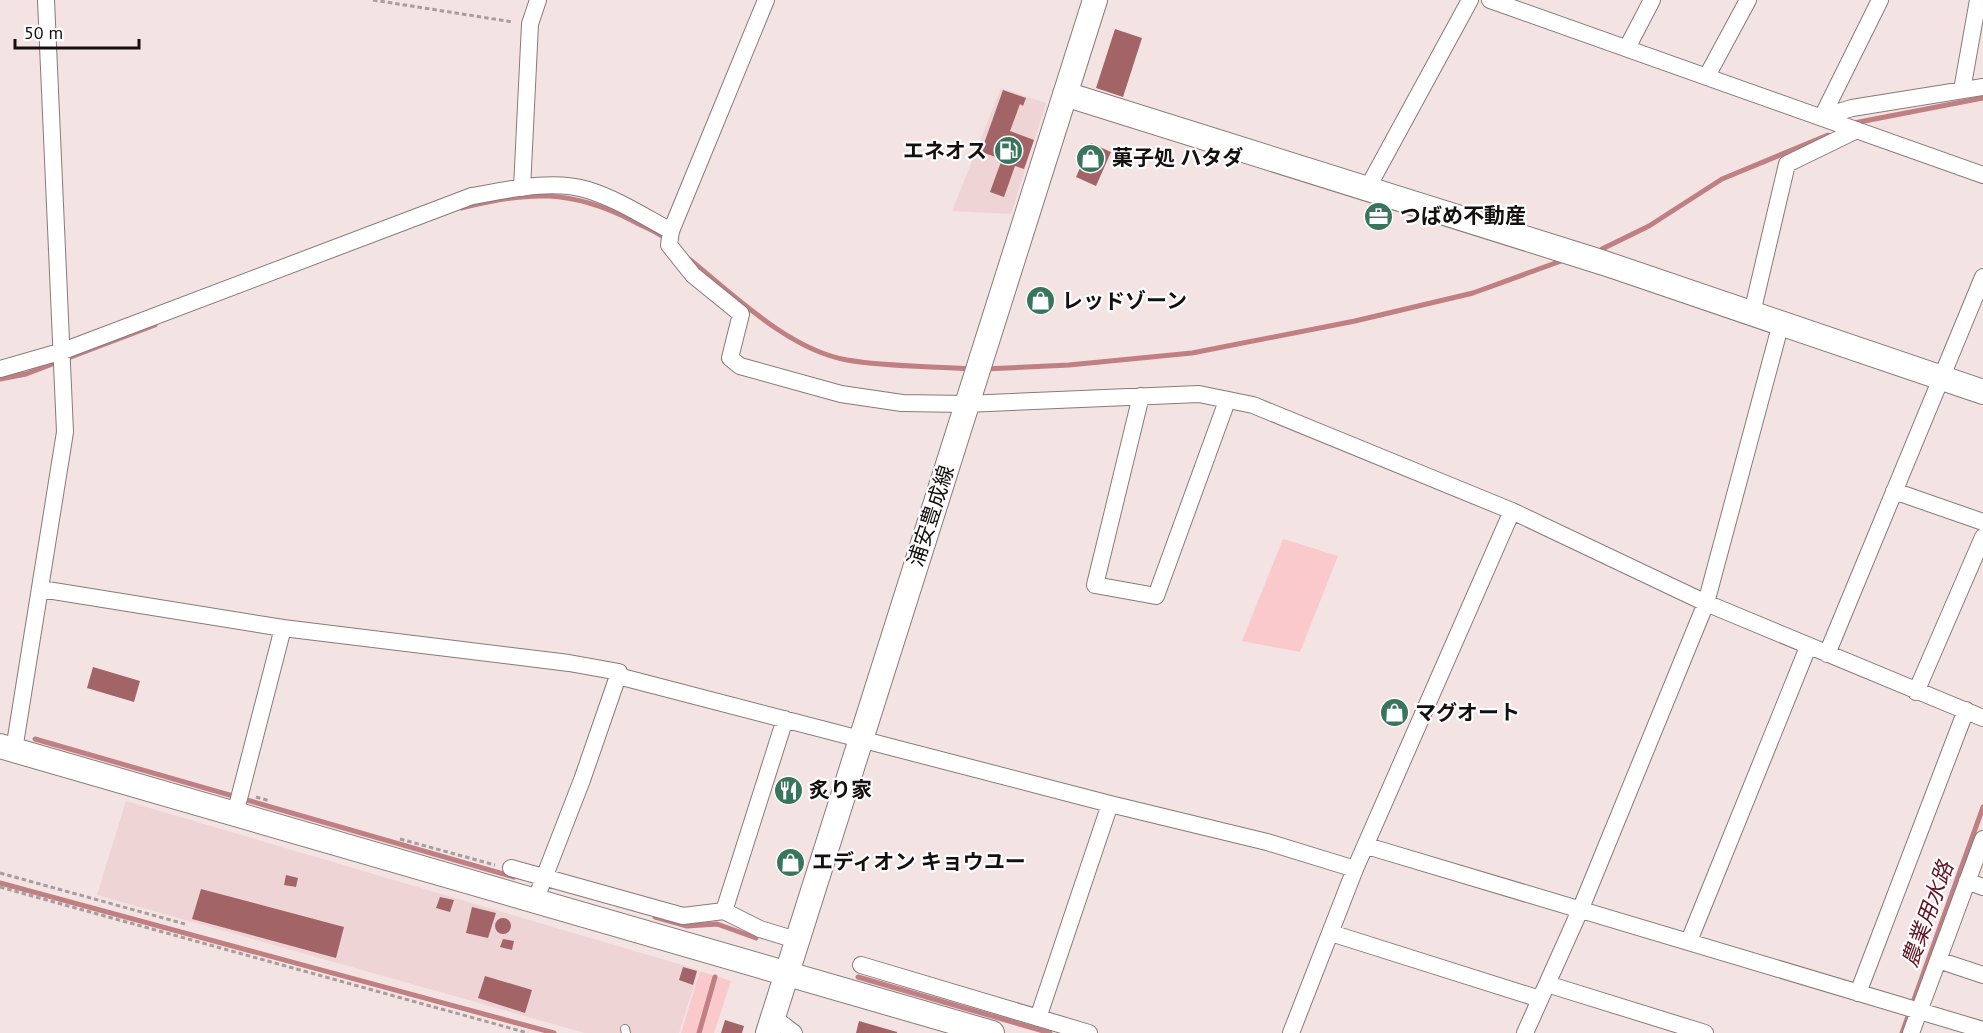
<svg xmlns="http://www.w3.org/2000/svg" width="1983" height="1033" viewBox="0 0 1983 1033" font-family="'PT Sans','Noto Sans JP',sans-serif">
	<rect width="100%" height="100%" fill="#f3e3e3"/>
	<path fill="#eed4d5" d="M1001,88L1046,103L1011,214L952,211Z
		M126,801L699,970L679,1033H585L97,895Z"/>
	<path fill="#fac9cb" d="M1283,539L1338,556L1300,652L1242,641Z
		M700,971L731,981L714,1033H681Z"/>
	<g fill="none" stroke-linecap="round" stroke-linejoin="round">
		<path stroke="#c07f82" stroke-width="5" d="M1854,123L1983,98
			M461,208C529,192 569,188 633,221C644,227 656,231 666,239
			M1602,249L1649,226L1722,179L1828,135
			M689,259C734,295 789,350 847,360C888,367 931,366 972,369
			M984,369L1069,365L1192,353L1355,321L1473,293L1561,261
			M0,379L26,374L155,325
			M35,739L514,877
			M0,883L554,1033
			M655,917L687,926L717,924L756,938
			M858,977L1050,1033
			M699,1033L715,977
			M1902,1033L1983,807"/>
	</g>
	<path fill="#a36468" d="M1115,29L1142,38L1123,97L1096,88Z
		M1003,90L1026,98L1023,106L1020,104L1010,131L1034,140L1024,169L1015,166L1004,197L990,192L1002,159L981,152Z
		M1091,143L1111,152L1096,186L1076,177Z
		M93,667L140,681L134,702L87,688Z
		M286,875L298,878L296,887L284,885Z
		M201,889L344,927L336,958L192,919Z
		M440,897L454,900L450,912L436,908Z
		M472,907L496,913L488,938L466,933Z
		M495 926a8 8 0 1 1 16 0a8 8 0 1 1-16 0Z
		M503,939L514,941L512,950L500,947Z
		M683,967L697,971L693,985L679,980Z
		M485,976L532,990L525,1013L478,998Z
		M725,1020L744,1026L742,1033H721Z
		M859,1021L897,1032V1033H856Z"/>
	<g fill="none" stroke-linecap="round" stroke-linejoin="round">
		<defs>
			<path id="lane" d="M625,1029L626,1033"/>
			<path id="street" d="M766,0L671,231L669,245L693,275L741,314L730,358L740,366L841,394L902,403L966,404L1199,394L1253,405L1512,511L1706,603L1983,718
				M1490,0L1983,175
				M1627,48L1652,0
				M1707,76L1748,0
				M1962,90L1978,0
				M1822,117L1852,108L1983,87
				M1822,117L1880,0
				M522,188L530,24L538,0
				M1367,189L1470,0
				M1752,313L1787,164L1857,130
				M0,369L63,351L472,196C508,190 551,179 588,190C617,199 645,217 671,231
				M1141,396L1095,585L1156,596L1227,401
				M1894,491L1983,522
				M41,589L283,628L569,663L619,672L618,676L1110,804L1267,842L1355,869
				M1827,654L1983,277
				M1916,692L1983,537
				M14,750L65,432L46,0
				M235,814L283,628
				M1367,846L1983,1030
				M511,868L683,916L724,911L760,929L796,940
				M1967,881L1983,887
				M535,901L582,780L618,676
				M724,911L785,719
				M1331,933L1540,999
				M1689,941L1808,647
				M1938,960L1983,975
				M861,965L1089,1033
				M1547,984L1705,1033
				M1858,993L1966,710
				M773,1017L794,1033
				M1038,1018L1110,804
				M1291,1033L1355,869L1512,511
				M1525,1033L1581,908L1706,603L1781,323
				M1911,1033L1983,839"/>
			<path id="secondary" d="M1065,94L1604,263L1983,392
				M0,746L992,1033
				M768,1033L1095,0"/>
		</defs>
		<use href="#lane" stroke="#897a7a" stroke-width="10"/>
		<use href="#street" stroke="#897a7a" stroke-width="18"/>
		<use href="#secondary" stroke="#897a7a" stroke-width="26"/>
		<path stroke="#a89c9c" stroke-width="3" stroke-dasharray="4.5 3" stroke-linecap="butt" d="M373,0L513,22
			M256,797L270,801
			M400,839L495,865
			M0,873L185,924
			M0,887L528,1033"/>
		<use href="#lane" stroke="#fff" stroke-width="8"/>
		<use href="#street" stroke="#fff" stroke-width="16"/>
		<use href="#secondary" stroke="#fff" stroke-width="24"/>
	</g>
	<defs>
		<symbol id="fuel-disc" viewBox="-11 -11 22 22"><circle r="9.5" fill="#39745d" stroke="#fff"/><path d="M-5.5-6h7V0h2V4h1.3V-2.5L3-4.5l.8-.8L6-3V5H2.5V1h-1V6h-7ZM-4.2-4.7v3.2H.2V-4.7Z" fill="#fff"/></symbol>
		<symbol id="shop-disc" viewBox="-11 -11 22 22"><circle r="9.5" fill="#39745d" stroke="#fff"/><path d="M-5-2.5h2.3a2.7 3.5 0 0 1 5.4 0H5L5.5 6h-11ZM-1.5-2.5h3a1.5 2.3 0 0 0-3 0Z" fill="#fff"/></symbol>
		<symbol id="office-disc" viewBox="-11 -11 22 22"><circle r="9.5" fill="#39745d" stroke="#fff"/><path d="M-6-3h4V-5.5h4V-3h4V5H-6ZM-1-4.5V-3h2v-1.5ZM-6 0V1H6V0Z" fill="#fff"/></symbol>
		<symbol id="restaurant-disc" viewBox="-11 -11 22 22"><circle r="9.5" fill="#39745d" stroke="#fff"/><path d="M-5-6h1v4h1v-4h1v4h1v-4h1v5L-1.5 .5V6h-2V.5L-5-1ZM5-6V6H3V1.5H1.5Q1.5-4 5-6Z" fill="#fff"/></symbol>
	</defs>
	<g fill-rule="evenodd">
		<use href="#fuel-disc" x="992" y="134" width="33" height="33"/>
		<use href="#shop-disc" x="1074" y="142" width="33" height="33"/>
		<use href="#office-disc" x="1362" y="200" width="33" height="33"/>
		<use href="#shop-disc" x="1024" y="284" width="33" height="33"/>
		<use href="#shop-disc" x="1378" y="696" width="33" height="33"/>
		<use href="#restaurant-disc" x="772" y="774" width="33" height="33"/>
		<use href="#shop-disc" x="774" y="846" width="33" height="33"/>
	</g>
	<g text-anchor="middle" stroke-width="4.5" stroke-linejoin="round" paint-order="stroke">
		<g font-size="21" font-weight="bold" fill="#151010" stroke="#fff" text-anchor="start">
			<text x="987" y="158" text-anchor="end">エネオス</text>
			<text x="1112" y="165">菓子処 ハタダ</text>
			<text x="1400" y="223">つばめ不動産</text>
			<text x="1062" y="308">レッドゾーン</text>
			<text x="1415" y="720">マグオート</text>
			<text x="809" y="797">炙り家</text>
			<text x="812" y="869">エディオン キョウユー</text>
		</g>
		<g font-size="21" fill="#151010" stroke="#fff">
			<text transform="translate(931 516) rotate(-72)" y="7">浦安豊成線</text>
		</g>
		<g font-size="22" font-style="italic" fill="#631322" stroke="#fff">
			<text transform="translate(1927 914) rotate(-70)" y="8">農業用水路</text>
		</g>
	</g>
	<path d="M15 39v9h124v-9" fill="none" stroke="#151010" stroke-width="3"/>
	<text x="24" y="39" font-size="18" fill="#151010" stroke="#ffffff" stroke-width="4.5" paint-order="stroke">50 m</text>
</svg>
